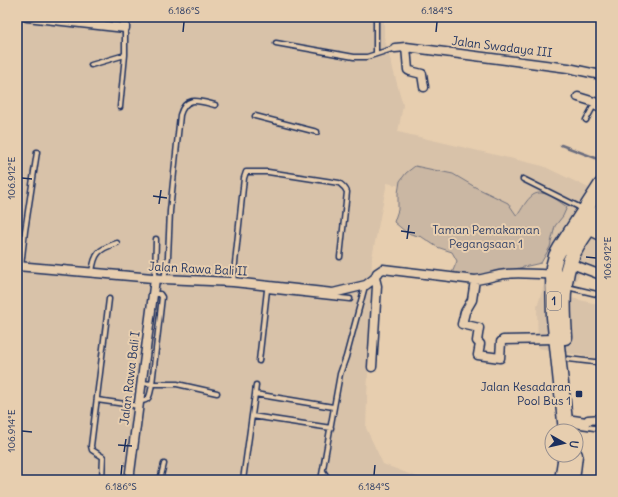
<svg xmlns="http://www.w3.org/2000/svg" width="618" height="497" viewBox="0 0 618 497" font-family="Delius,sans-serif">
	<rect width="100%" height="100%" fill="#e7ceaf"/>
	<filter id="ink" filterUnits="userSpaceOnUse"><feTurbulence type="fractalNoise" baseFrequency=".025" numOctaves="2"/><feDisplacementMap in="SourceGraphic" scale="8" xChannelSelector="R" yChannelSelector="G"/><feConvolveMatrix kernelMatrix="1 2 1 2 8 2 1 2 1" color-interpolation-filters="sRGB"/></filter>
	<g filter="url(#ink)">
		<path fill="#d8c2a9" d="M17,17H384V37L403,105L398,132L543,166L601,194V269L586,262L567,297L601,305V359L538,348L537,307L552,260L519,230L417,190L387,183L372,257L366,428L383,464L425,480H17Z"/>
		<path fill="#cab7a3" stroke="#727380" d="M415,166L453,174L475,187L508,203L517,216C522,209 526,200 533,195C544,188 558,201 567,207L563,216L555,226L550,247L541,263L489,275L457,276L452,273L457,261L452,252L437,247L422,237L407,233L394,222L398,210V193L400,181L406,173Z"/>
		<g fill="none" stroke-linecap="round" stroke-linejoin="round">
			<path stroke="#6b6d7e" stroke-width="2.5" d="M561,145L601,160"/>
			<defs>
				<path id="lane" d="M376,17V53
					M276,43L354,57H367L395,48
					M91,65L125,55V28
					M120,107L125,55
					M255,116L317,132
					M586,120L593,107L601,110
					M523,179L583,209
					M21,266L25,231L37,152
					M92,273C94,253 99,249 117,243
					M155,278L156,239
					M164,279L168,257L170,211L180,115C186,95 199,101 215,105
					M233,282L244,178L246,172H268L339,183C343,186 345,187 347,192L340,257
					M567,287L601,295
					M568,359L594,362H601
					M259,361L267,290L350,299
					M142,383L152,384L162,297L160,294H153
					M255,394L256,385
					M97,400L139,406
					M139,401C151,402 150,393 152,384H177L217,393
					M252,416L331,428
					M574,425L601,429
					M323,471L329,480
					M102,480L103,457L92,450L91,446L109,299
					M160,480L164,464
					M243,480L255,394L333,407
					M321,480L340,374L346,357L365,286"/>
				<path id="street" d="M27,17L125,28V17
					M406,47L408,70L410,71L422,74L424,87
					M395,48L406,47L568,68L601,75
					M578,97L601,104
					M588,230L601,236
					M569,263L601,275
					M17,266L164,279L233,282L333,293L366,285L375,278
					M375,278L377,273L383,269L475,280C486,279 495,275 506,274C521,272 537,275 553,274
					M475,280L472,300L465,312L462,324L479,328L477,341L480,344L478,355L500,358L501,342L503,340L556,339
					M372,367L377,286L375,278
					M573,420L586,422L588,420L601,419
					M129,480L155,279"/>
				<path id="highway" d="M565,337C563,309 561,278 574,252C581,238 592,224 601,211
					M566,431L554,317L553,274V267L556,256L561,247L601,185
					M562,480L566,455
					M572,480L575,455"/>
			</defs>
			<use href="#lane" stroke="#1b2f5e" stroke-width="7"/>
			<use href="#street" stroke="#1b2f5e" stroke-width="11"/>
			<use href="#highway" stroke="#1b2f5e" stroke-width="17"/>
			<use href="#lane" stroke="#e7ceaf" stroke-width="4"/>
			<use href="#street" stroke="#e7ceaf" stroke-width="8"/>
			<use href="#highway" stroke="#e7ceaf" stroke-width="14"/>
		</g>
	</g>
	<path fill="none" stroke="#1b2f5e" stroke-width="1.5" d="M183,32L184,22M436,32L437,22M22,178L32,179M153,196L167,198M159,204L161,190M401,231L415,233M407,239L409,225M586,257L596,258M22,431L32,432M118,445L132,446M124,452L126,439M121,475L122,465M374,475L375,465"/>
	<rect fill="#1b2f5e" stroke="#e7ceaf" stroke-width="1.5" x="575" y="390" width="8" height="8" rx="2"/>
	<g text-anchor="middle" stroke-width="4" stroke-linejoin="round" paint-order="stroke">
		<rect fill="#e7ceaf" stroke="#585f76" stroke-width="1" x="547" y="292" width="14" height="18" rx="3"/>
		<g font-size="11" font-weight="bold" fill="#1b2f5e">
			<text x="554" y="305">1</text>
		</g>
		<g font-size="12" fill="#1b2f5e" stroke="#e7ceaf">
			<text transform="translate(502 47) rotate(7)" y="4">Jalan Swadaya III</text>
			<text transform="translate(198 269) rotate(3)" y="4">Jalan Rawa Bali II</text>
			<text transform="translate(130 378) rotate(-83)" y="4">Jalan Rawa Bali I</text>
		</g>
		<g font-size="12" fill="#2c3d65" stroke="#e7ceaf">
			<text x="486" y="234">Taman Pemakaman<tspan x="486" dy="14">Pegangsaan 1</tspan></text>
		</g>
		<g font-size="12" fill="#1b2f5e" stroke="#e7ceaf" text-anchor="end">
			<text x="571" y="391">Jalan Kesadaran<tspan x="571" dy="14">Pool Bus 1</tspan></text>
		</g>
	</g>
	<rect width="618" height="497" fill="none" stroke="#e7ceaf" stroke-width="44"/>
	<g transform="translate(564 443) rotate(98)"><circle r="19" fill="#e7ceaf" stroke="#958e8f"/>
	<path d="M0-3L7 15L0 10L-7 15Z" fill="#1b2f5e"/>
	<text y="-6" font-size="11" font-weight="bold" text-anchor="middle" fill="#1b2f5e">U</text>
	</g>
	<rect x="22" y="22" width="574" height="453" fill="none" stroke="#1b2f5e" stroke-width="1.5"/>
	<g font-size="10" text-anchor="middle" fill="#1b2f5e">
		<text x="184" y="14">6.186°S</text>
		<text x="437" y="14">6.184°S</text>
		<text transform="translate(11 178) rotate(-90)" y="4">106.912°E</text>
		<text transform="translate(607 258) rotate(-90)" y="4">106.912°E</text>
		<text transform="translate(11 431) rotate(-90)" y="4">106.914°E</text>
		<text x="121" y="490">6.186°S</text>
		<text x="374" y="490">6.184°S</text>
	</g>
</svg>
